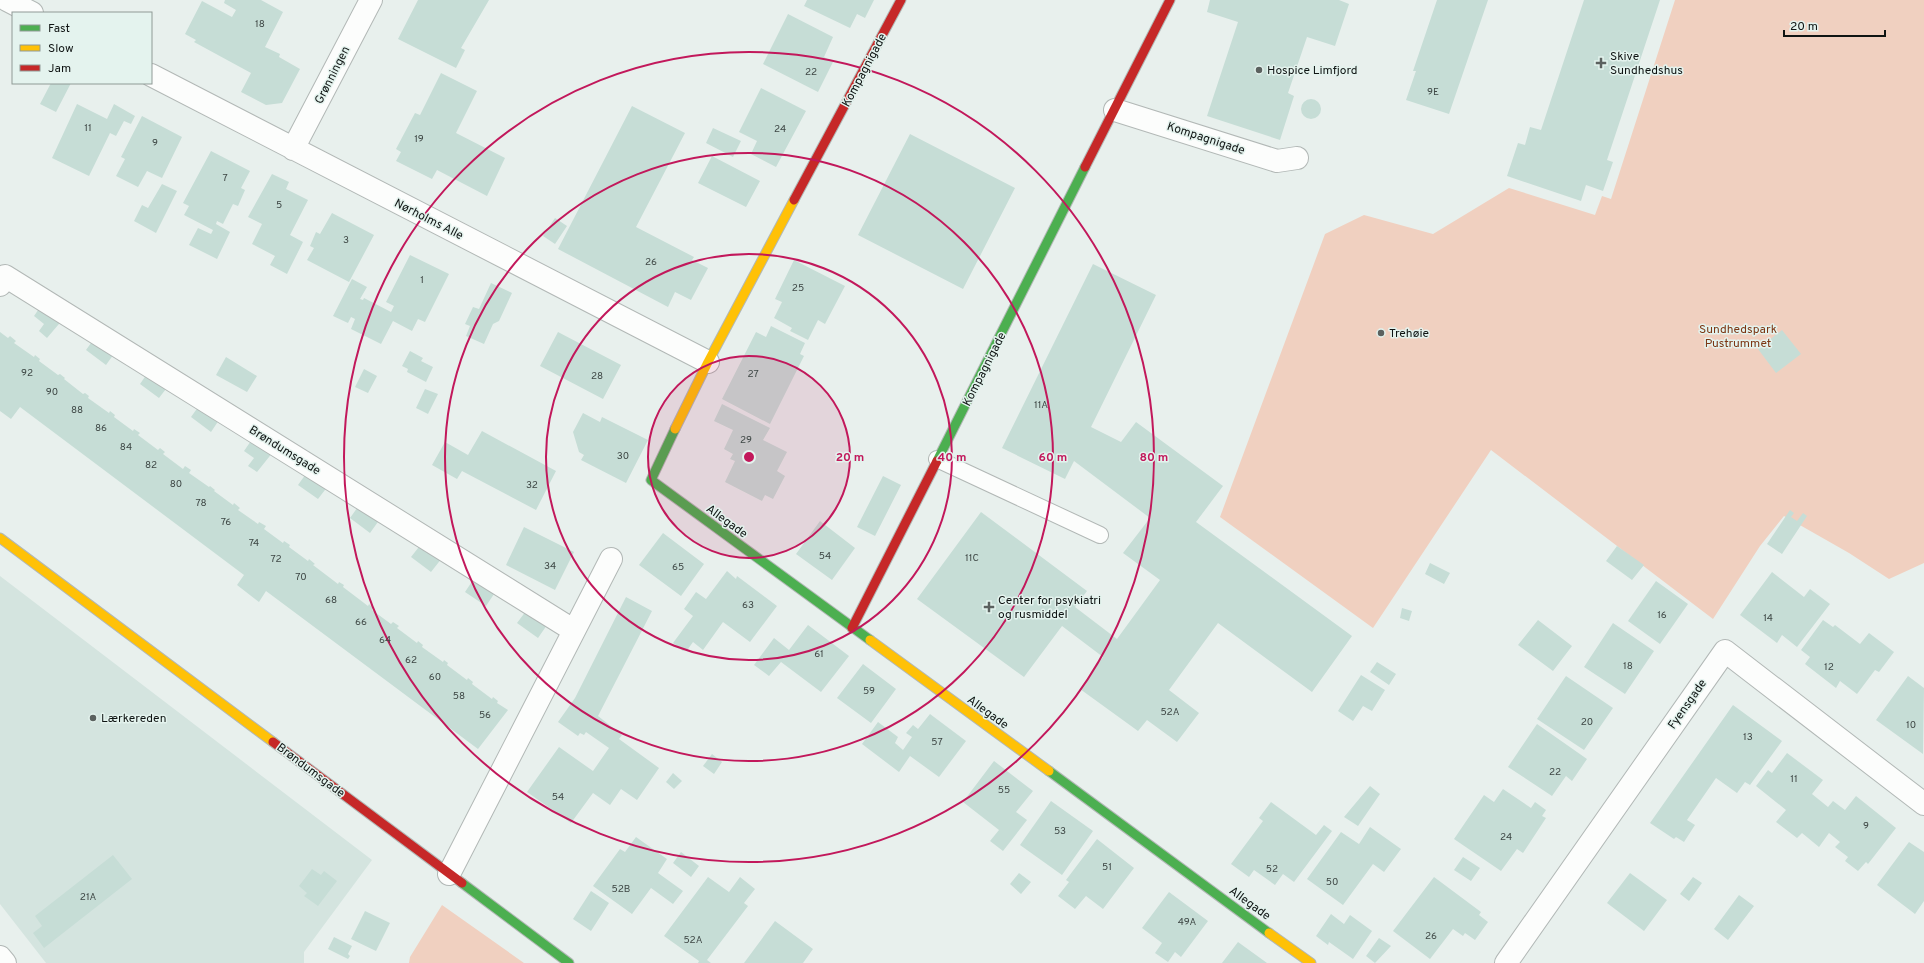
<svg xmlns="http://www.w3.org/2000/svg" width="1924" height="963" viewBox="0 0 1924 963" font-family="Overpass,sans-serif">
	<rect width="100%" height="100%" fill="#e8f0ed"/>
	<path fill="#d4e4df" d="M0,576L372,860L304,952V963H46L0,904Z"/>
	<path fill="#f0d0c0" d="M1675,0H1924V563L1889,579L1849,553L1784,516L1760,546L1713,619L1491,450L1373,628L1220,517L1325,234L1364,215L1433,234L1509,188L1595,215L1602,196L1611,199Z
		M442,905L524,963H409L410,957Z"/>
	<path fill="#c6ddd6" d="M225,0H261L283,12L265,47L280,54L279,57L300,69L282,103L266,105L241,92L251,73L194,42L196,40L185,34L202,1L232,17L236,10L224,3Z
		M418,0H489L461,48L465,50L456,68L398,39Z
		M807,0H874L865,18L857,14L850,28L804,6Z
		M1210,0H1339L1349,4L1335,46L1307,37L1288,93L1294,96L1280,140L1207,116L1238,22L1207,12Z
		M1437,0H1488L1449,114L1406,100L1416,71H1413Z
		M1584,0H1660L1607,160L1613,162L1603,191L1586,185L1581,201L1507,176L1518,143L1525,145L1530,127L1541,130Z
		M788,14L833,37L824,57L833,62L818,92L763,64Z
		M441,73L477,91L456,133L505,158L487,196L437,170L432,179L396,161L401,152L396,149L415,113L420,115Z
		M51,83H71L56,112L40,104Z
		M761,88L806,111L776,167L751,154L757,141L739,132Z
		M1301 109a10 10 0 1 1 20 0a10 10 0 1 1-20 0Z
		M77,104L107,119L114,104L135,116L131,124L124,121L116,136L110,133L89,176L52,158Z
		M632,106L685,133L636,227L694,257L692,260L708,268L691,300L675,292L668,307L558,249Z
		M142,116L182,137L162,178L147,171L138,187L116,176L125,159L121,157Z
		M713,128L741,141L733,157L706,143Z
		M910,134L1015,188L963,289L858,235Z
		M211,151L250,171L241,188L245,190L238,206L233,204L223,224L217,221L216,224L230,232L217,259L189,245L198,228L211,234L213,230L184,215L189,206L183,203Z
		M712,156L760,181L746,207L698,183Z
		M272,174L289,182L286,189L308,200L290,235L303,242L287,274L270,265L275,256L252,244L262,224L248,217Z
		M162,184L177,191L156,233L134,221L142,205L148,208Z
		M332,213L374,235L349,282L307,260L314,248L310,246L316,232L320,234Z
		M555,218L567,226L555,244L543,236Z
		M410,255L449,274L425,322L418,319L412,331L393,321L381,344L351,329L355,319L351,317L348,323L333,316L352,279L367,287L360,299L363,300L364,298L391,312L394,306L386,302Z
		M794,260L845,286L825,324L818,320L808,340L790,331L792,328L774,318L782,302L775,299Z
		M1093,264L1156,295L1091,427L1121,442L1136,422L1223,486L1196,522L1352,636L1312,692L1218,623L1169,690L1199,713L1177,742L1147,720L1138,731L1080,689L1103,657L1062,626L1024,677L917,599L981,512L1087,591L1075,607L1117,639L1160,580L1123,553L1150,518L1074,461L1065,479L1002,448Z
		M491,283L512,293L499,321L493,324L484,344L466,336L470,326L465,324L473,307L479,309Z
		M43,303L64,318L47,338L39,331L44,324L34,316Z
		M771,326L805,343L800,354L804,356L770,424L722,399L756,332L766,337Z
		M1782,330L1801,354L1776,373L1758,349Z
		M0,332L8,338L10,336L16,341L14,343L34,357L35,355L40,359L39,361L58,375L60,374L65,378L64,379L83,394L85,393L89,396L88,398L109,413L110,411L115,415L114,417L133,431L134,429L140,433L138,435L158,450L160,448L165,452L163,454L183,469L185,466L191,470L189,473L209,487L210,486L215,490L214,491L233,505L234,503L240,508L238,510L258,524L259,522L266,526L264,529L283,543L284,541L290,545L289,547L308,561L309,559L315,564L313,565L338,584L339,582L344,585L343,587L368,606L369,604L373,608L372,610L391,624L393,622L399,626L397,628L417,643L418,641L423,645L422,647L443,662L444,660L448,663L447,665L467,680L468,678L473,682L472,684L492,699L493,697L498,701L497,703L508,710L478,749L266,591L259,602L237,585L244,575L20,407L11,419L0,411Z
		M558,332L621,365L603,399L540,366Z
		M96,336L116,351L106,365L86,350Z
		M410,351L423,358L421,361L433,367L426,382L407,372L408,369L402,366Z
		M226,357L257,376L247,392L216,375Z
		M364,369L377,376L368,393L355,387Z
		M149,371L169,385L159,398L140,384Z
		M425,389L438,394L428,414L416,408Z
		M201,403L221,417L211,432L191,417Z
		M722,404L770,428L763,440L787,452L777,471L785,476L773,499L765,495L762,501L725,482L735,461L730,459L733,454L724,449L733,430L714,421Z
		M583,413L600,422L602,417L648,440L626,483L581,460L584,455L579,452L573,432Z
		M482,431L556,471L536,510L462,471L457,479L432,465L445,442L468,455Z
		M253,438L273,452L257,472L248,466L254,458L244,451Z
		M308,471L328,486L318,499L298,485Z
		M883,476L901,485L875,536L857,527Z
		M360,504L380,519L370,533L350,518Z
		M1790,510L1794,513L1791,517L1797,521L1803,513L1807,516L1782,554L1767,544Z
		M820,521L855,548L832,580L796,554Z
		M524,527L574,552L555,590L506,565Z
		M663,533L704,564L681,596L639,565Z
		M422,543L442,558L431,572L411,557Z
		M1617,546L1644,565L1632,580L1606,561Z
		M1430,563L1450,573L1444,584L1425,574Z
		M727,571L736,579L737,576L777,606L750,642L723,622L703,650L693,642L688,649L683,651L673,643L693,616L684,609L696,592L706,599Z
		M1772,572L1804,597L1810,589L1830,604L1797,647L1782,635L1777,643L1740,615Z
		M475,577L496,591L486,606L465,592Z
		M1656,581L1688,604L1660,644L1628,621Z
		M626,597L652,611L598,716L622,735L619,739L659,768L637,800L621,789L610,805L593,793L571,823L527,792L559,747L593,771L609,748L586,732L584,735L580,733L578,736L558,722L575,698Z
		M1402,608L1412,611L1409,621L1400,618Z
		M526,611L547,625L538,638L517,623Z
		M1538,620L1572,646L1553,671L1518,645Z
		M1823,620L1833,627L1835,625L1860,644L1869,633L1894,652L1879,672L1875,670L1857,694L1840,681L1836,688L1805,664L1810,657L1801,650Z
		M1613,623L1654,651L1625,694L1584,667Z
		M808,625L849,656L821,692L781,662L769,676L754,665L774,638L789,650Z
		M1377,662L1396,674L1389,685L1370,672Z
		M863,664L896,689L871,723L837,698Z
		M1361,675L1385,690L1372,711L1363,706L1353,721L1338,711Z
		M1566,676L1613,708L1584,750L1537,719Z
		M1908,676L1924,688L1923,754L1876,720Z
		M1733,705L1782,741L1750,785L1745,782L1737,793L1716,778L1687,820L1695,825L1684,842L1676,837L1674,839L1650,823Z
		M930,714L966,741L939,777L910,756L899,772L862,744L878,722L898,737L895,743L903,750L912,737L906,733L913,725L918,729Z
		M1537,724L1587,759L1572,781L1566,776L1552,796L1508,767Z
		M1787,753L1823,780L1812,794L1828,807L1833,801L1845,810L1856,796L1896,828L1868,864L1866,862L1858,871L1845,861L1848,857L1835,847L1840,842L1829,833L1819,847L1802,833L1797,838L1776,822L1786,810L1756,786L1768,770L1772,773Z
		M712,754L722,762L714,774L703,766Z
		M994,761L1033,791L1016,812L1027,820L1003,851L990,841L999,830L963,802Z
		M673,773L682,781L674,789L666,782Z
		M1370,786L1380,794L1358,826L1344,817Z
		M1503,789L1531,808L1535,802L1546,810L1542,816L1546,818L1523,853L1517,849L1501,871L1454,839L1484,795L1494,802Z
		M1051,801L1093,831L1062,875L1020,845Z
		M1271,802L1316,835L1324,825L1332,831L1294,882L1283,874L1275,885L1254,870L1249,877L1231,864L1263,821L1259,818Z
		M1370,827L1401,849L1384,872L1373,864L1343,905L1307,879L1341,832L1359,844Z
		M636,837L667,859L658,873L683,891L673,904L651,888L632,914L593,886L620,849L625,852Z
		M1097,839L1134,868L1103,909L1086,896L1075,909L1058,896L1069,882L1066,880Z
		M1909,842L1924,852V901L1915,914L1877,885Z
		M681,852L699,866L691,877L673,863Z
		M113,855L132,879L44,948L33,933L42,926L35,916Z
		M1463,857L1480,868L1471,881L1454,870Z
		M312,869L321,875L324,871L337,881L318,906L304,896L307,893L299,886Z
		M1019,873L1031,882L1021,894L1010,884Z
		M1630,873L1667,900L1644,931L1607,903Z
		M708,877L729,892L740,877L755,889L744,903L748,906L707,960L711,963H698L699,961L664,936Z
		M1434,877L1481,912L1479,915L1488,922L1475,940L1465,933L1463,936L1453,929L1430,959L1393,931Z
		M1693,877L1702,883L1689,901L1680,894Z
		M591,891L609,903L591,931L573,919Z
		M1169,892L1208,921L1181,957L1175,952L1168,962L1155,953L1162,943L1142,928Z
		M1739,895L1754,906L1728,940L1714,929Z
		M365,911L390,923L376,951L351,939Z
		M1331,914L1344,924L1350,915L1372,931L1353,959L1329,942L1328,945L1316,936Z
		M775,921L813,949L803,963H744Z
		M334,937L352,946L348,954L350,956L348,959L328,949Z
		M1379,938L1391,946L1375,963L1366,956Z
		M1238,942L1267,963H1222Z"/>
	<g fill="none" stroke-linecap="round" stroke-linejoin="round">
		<defs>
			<path id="lane" d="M937,459L1100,535"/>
			<path id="street" d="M7,0L32,13
				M151,75L708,362
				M1115,110L1277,161L1297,158
				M293,149L371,0
				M0,285L5,276L573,630
				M449,874L611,559
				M0,957L5,963
				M1506,963L1725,651L1924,804"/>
			<path id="fast" d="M675,429L651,480L870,640
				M937,461L1085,167
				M1049,771L1269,933
				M462,883L569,963"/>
			<path id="slow" d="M675,429L708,362L794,200
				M0,538L273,742
				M870,640L1049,771
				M1269,933L1311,963"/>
			<path id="jam" d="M1085,167L1170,0
				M794,200L901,0
				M852,628L937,461
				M273,742L462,883"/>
		</defs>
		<use href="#lane" stroke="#b2b8b6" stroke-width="18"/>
		<use href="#street" stroke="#b2b8b6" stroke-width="24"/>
		<use href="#fast" stroke="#b2b8b6" stroke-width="11"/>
		<use href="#slow" stroke="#b2b8b6" stroke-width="11"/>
		<use href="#jam" stroke="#b2b8b6" stroke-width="11"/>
		<use href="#lane" stroke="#fcfdfc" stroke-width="16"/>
		<use href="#street" stroke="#fcfdfc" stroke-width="22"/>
		<use href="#fast" stroke="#4caf50" stroke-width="9"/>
		<use href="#slow" stroke="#ffc107" stroke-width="9"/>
		<use href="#jam" stroke="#c62828" stroke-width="9"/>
	</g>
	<circle cx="749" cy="457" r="101" fill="#c2185b" fill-opacity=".12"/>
	<g fill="none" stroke="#c2185b" stroke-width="2">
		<circle cx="749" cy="457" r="101"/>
		<circle cx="749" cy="457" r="203"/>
		<circle cx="749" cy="457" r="304"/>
		<circle cx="749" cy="457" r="405"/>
	</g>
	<g fill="#5b615f" stroke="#e4f3ee" stroke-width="1.5">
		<path d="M1599 57h4v4h4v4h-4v4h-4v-4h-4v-4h4z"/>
		<circle cx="1259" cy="70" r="4"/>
		<circle cx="1381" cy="333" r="4"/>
		<path d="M987 601h4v4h4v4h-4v4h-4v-4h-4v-4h4z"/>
		<circle cx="93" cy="718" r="4"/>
	</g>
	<g text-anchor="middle" stroke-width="3" stroke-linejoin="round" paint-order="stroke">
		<g font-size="10" fill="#3d4644">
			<text x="260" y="27">18</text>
			<text x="811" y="75">22</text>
			<text x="1433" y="95">9E</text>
			<text x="88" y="131">11</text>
			<text x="780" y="132">24</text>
			<text x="419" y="142">19</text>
			<text x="155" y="146">9</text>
			<text x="225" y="181">7</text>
			<text x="279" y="208">5</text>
			<text x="346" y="243">3</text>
			<text x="651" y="265">26</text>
			<text x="422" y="283">1</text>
			<text x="798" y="291">25</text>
			<text x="27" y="376">92</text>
			<text x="753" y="377">27</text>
			<text x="597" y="379">28</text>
			<text x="52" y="395">90</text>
			<text x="1041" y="408">11A</text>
			<text x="77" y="413">88</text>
			<text x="101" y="431">86</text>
			<text x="746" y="443">29</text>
			<text x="126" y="450">84</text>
			<text x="623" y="459">30</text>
			<text x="151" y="468">82</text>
			<text x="176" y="487">80</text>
			<text x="532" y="488">32</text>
			<text x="201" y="506">78</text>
			<text x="226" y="525">76</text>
			<text x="254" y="546">74</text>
			<text x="825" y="559">54</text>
			<text x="972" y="561">11C</text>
			<text x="276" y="562">72</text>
			<text x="550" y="569">34</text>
			<text x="678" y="570">65</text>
			<text x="301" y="580">70</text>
			<text x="331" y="603">68</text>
			<text x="748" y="608">63</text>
			<text x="1662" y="618">16</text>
			<text x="1768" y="621">14</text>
			<text x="361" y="625">66</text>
			<text x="385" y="643">64</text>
			<text x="819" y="657">61</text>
			<text x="411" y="663">62</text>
			<text x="1628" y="669">18</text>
			<text x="1829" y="670">12</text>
			<text x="435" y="680">60</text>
			<text x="869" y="694">59</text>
			<text x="459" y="699">58</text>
			<text x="1170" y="715">52A</text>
			<text x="485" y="718">56</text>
			<text x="1587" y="725">20</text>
			<text x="1911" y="728">10</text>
			<text x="1748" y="740">13</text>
			<text x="937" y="745">57</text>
			<text x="1555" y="775">22</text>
			<text x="1794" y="782">11</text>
			<text x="1004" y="793">55</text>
			<text x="558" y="800">54</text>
			<text x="1866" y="829">9</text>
			<text x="1060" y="834">53</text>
			<text x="1506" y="840">24</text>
			<text x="1107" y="870">51</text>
			<text x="1272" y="872">52</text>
			<text x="1332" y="885">50</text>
			<text x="621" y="892">52B</text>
			<text x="88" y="900">21A</text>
			<text x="1187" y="925">49A</text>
			<text x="1431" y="939">26</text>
			<text x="693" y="943">52A</text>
		</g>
		<g font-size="12" fill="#0f1413" stroke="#e4f3ee" text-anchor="start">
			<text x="1610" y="60">Skive<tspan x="1610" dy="14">Sundhedshus</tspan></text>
			<text x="1267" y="74">Hospice Limfjord</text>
			<text x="1389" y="337">Trehøie</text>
			<text x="998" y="604">Center for psykiatri<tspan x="998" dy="14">og rusmiddel</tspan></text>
			<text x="101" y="722">Lærkereden</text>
		</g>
		<g font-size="12" fill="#0f1413" stroke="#e4f3ee">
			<text transform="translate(864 70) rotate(-62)" y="4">Kompagnigade</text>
			<text transform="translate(332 75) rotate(-63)" y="4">Grønningen</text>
			<text transform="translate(1206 138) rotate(18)" y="4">Kompagnigade</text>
			<text transform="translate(429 219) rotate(27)" y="4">Nørholms Alle</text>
			<text transform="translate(984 369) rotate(-63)" y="4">Kompagnigade</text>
			<text transform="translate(285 450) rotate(32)" y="4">Brøndumsgade</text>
			<text transform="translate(727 521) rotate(36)" y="4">Allegade</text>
			<text transform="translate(1687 704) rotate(-55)" y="4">Fyensgade</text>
			<text transform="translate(988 712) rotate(36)" y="4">Allegade</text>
			<text transform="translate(311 770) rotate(37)" y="4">Brøndumsgade</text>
			<text transform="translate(1250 903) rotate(36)" y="4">Allegade</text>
		</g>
		<g font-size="12" fill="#7c3613" stroke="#e4f3ee">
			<text x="1738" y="333">Sundhedspark<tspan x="1738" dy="14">Pustrummet</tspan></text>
		</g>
	</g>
	<circle cx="749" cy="457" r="6" fill="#c2185b" stroke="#e4f3ee" stroke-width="2"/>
	<g font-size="12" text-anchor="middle" font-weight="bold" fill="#c2185b" stroke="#e4f3ee" stroke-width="3" stroke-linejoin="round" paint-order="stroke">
		<text x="850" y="461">20 m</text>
		<text x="952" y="461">40 m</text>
		<text x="1053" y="461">60 m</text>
		<text x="1154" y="461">80 m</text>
	</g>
	<rect x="12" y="12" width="140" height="72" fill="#e4f3ee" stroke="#8f9a96"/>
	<rect x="20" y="25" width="20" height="6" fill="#4caf50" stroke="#8f9a96"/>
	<text x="48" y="32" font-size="12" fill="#0f1413">Fast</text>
	<rect x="20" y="45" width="20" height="6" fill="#ffc107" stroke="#8f9a96"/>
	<text x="48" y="52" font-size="12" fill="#0f1413">Slow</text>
	<rect x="20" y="65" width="20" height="6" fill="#c62828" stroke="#8f9a96"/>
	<text x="48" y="72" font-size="12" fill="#0f1413">Jam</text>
	<path d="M1784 30v6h101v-6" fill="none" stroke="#0f1413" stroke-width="2"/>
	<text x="1790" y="30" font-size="12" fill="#0f1413" stroke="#e4f3ee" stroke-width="3" paint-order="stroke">20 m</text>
</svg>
